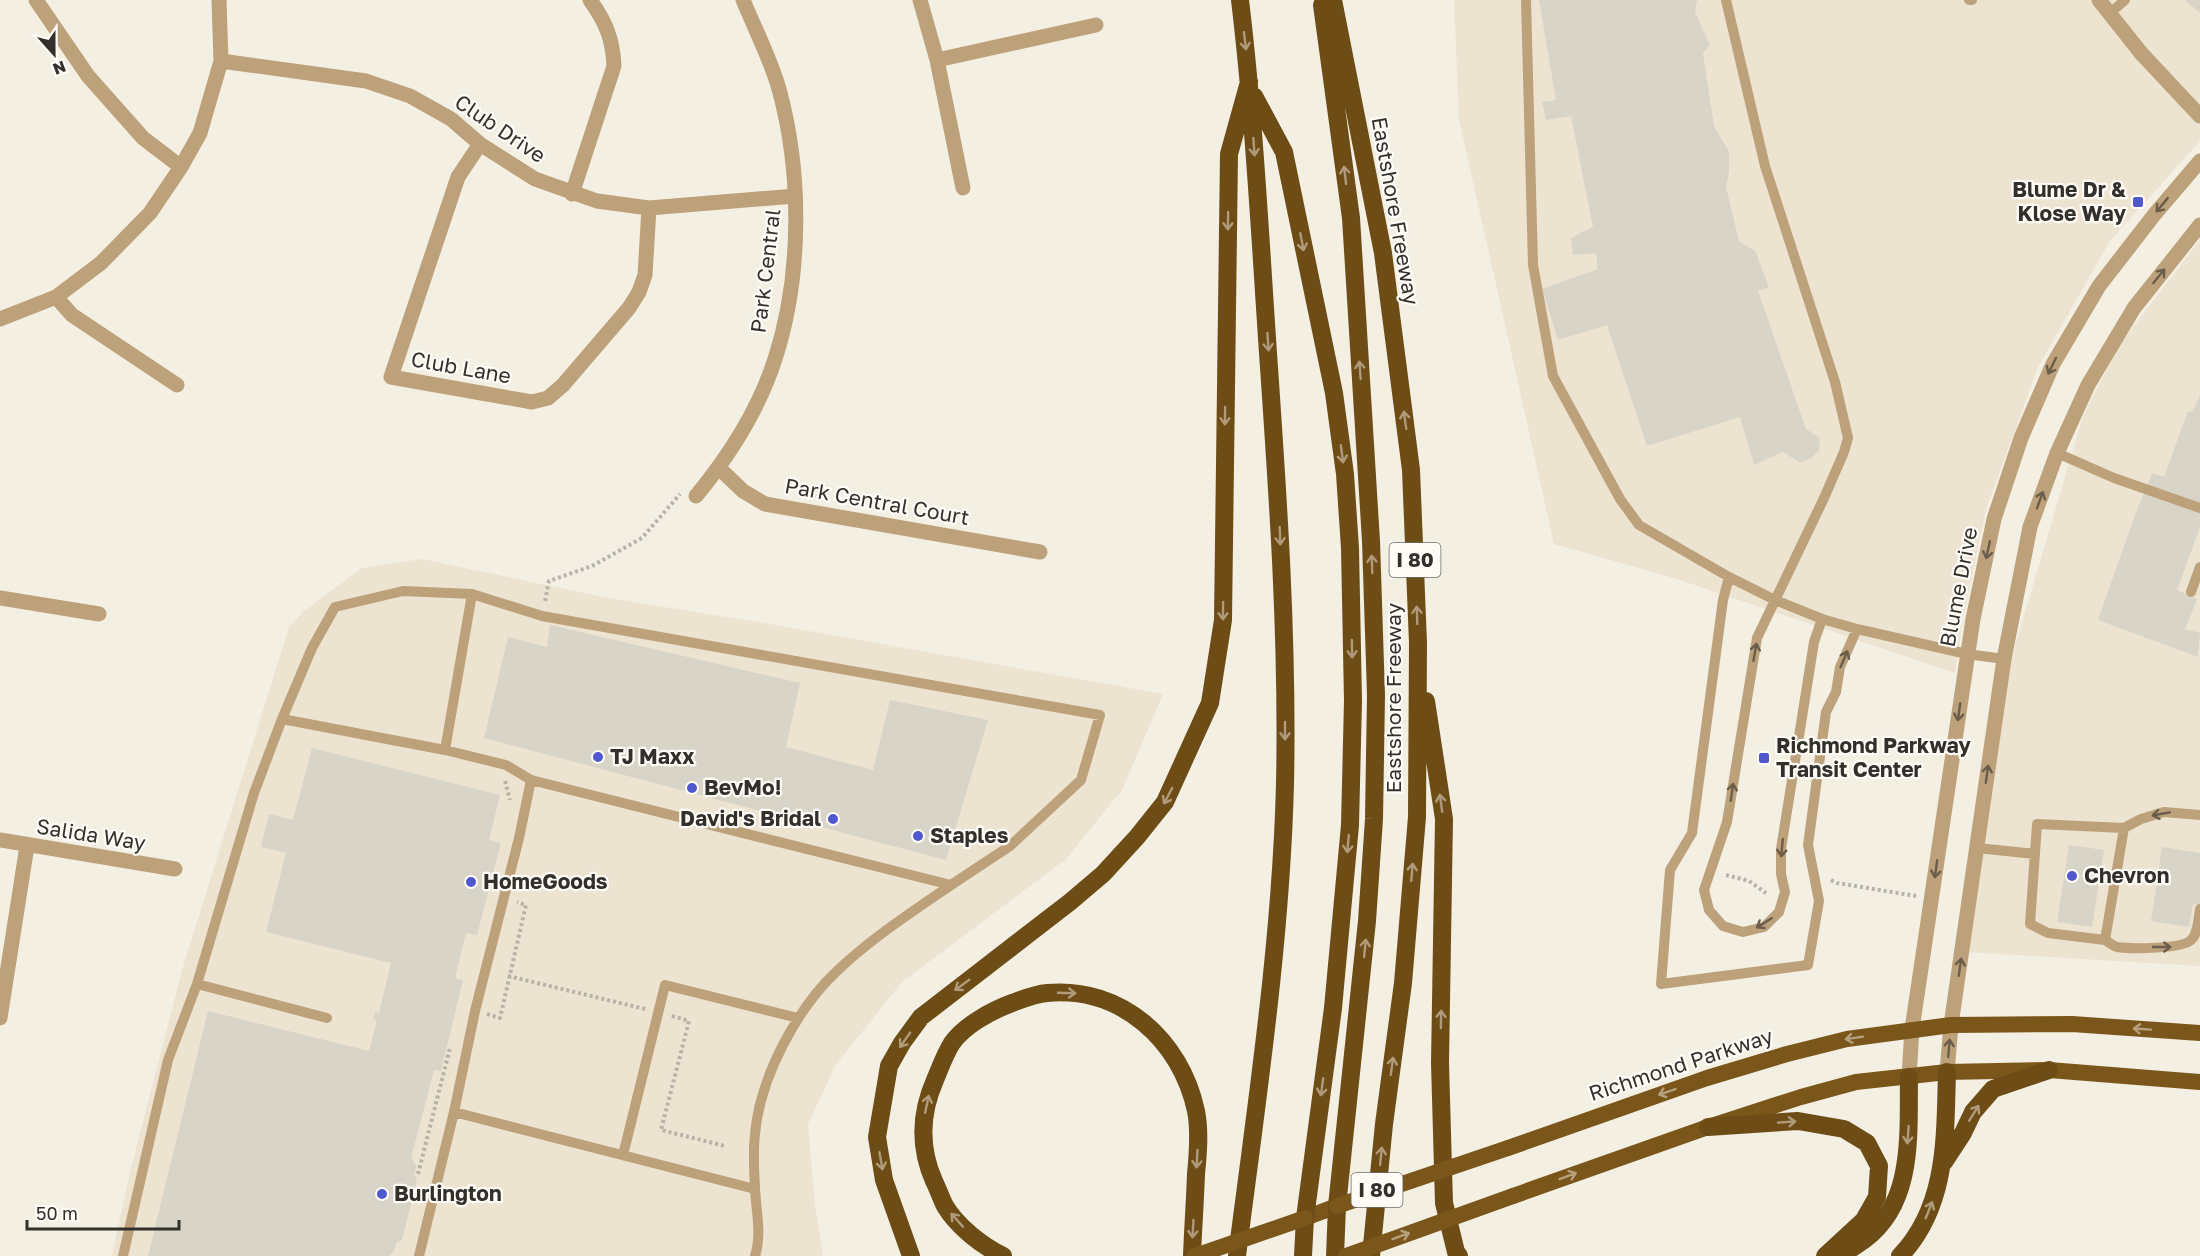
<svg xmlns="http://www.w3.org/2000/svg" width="2200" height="1256" viewBox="0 0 2200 1256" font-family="'Golos Text',sans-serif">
	<rect width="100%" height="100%" fill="#f4efe3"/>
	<path fill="#ece3d1" d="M1454,0H2200V141L2110,241L2038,367L1986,509L1963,619L1955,673L1677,579L1554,544L1459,119Z
		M2200,240V966L1965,952L2011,660L2083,416L2120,344Z
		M422,559L608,598L764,623L1163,694L1122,790L1066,859L902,982L836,1064L808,1124L815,1206L823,1256H112L130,1172L183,967L289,627L303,612L362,568Z"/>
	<path fill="#d9d4c8" d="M1539,0H1697L1695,12L1710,45L1703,53L1714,126L1729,152V171L1726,187L1739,241L1755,251L1769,287L1758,291L1806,429L1820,438L1819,451L1810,459L1800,463L1783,452L1754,465L1740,417L1647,446L1607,325L1558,340L1542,289L1598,269L1596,253L1573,255L1571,238L1593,227L1571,116L1546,120L1542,102L1556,100Z
		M2185,0H2200V13Z
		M2200,395V527L2177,590L2197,599L2185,629L2200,633L2198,657L2098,620L2135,515L2152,473L2164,477L2188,411L2192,412Z
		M550,625L800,683L786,747L873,770L890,700L988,720L946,860L484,738L508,637L547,647Z
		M312,748L500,795L489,840L501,843L477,935L466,933L455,978L463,980L441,1071L434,1070L411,1158L416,1166L414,1175L417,1180L402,1240L396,1243L394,1252L388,1256H148L208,1011L369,1051L377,1020L373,1019L375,1012L379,1013L391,963L266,932L286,853L261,847L269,814L293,820Z
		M2069,845L2104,850L2092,927L2057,922Z
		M2162,847L2200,853V905L2193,904L2189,927L2151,921Z"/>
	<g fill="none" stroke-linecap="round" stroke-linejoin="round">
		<path stroke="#b7b3a9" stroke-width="4" stroke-dasharray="3 3" stroke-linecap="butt" d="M545,601L549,581L592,566L642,538L680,494
			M505,781L510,800
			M1726,875L1749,881L1766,893
			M1831,880L1837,883L1916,896
			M508,976L645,1009
			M487,1014L500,1018L526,905L517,902
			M672,1016L689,1021L661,1130L725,1146
			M418,1174L450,1048"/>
		<path stroke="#bda17a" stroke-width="10" d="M1526,0L1533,265L1553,376L1620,499L1639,525L1729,577L1775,600L1822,619L1857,629L1967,654L2004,659
			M1726,0L1765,166L1835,382L1848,438L1844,452L1824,498L1757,638L1727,822L1704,890L1709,910L1723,926L1743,932L1764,927L1779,912L1785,892L1781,874V849L1814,642L1822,619
			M1969,0H1972
			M2109,14L2125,0
			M2057,453L2114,478L2200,508
			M1729,577L1723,600L1692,833L1670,870L1661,984L1808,965L1819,901L1808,845L1826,712L1836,692L1840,667L1857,629
			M2191,592L2200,567
			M282,719L312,648L335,607L403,591L472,594L542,616L1100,715L1081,780L1010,846L951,885L531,780
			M445,750L472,594
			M2124,828L2105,940L2048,933L2030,924L2037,824L2124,828L2141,819L2164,812L2200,815
			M1977,848L2035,854
			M2105,940C2109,942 2113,946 2117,947C2130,949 2183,949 2191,940C2199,933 2198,918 2200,909
			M197,984L327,1018
			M454,1112L755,1189
			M623,1155L665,985L798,1018
			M123,1256L168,1060L197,984L254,793L282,719L445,750L506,765L531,780L519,838L475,1011L454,1112L419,1256
			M755,1256C762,1234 756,1211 755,1188C754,1171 753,1151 755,1134C760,1077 797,1008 838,970C872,938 913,911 951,885"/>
		<path stroke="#bda17a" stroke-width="15" d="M36,0L88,76L143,138L181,167
			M920,0L937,60L963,188
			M2099,0L2141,53L2200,116
			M937,60L1096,25
			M221,61L366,81L410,96L451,119L480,144L535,179L597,201L649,208L795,196
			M480,144L458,177L391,377L532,402L548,398L563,385L629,308L639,292L645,275L649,208
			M572,194L614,66C613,40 606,22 590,0
			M56,297L72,315L177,385
			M0,319L56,297L101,263L150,213L181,167L200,133L221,61L219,0
			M719,468L743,491L765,504L1040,552
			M0,598L99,614
			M0,840L175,869
			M0,1018L27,846"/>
		<path stroke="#bda17a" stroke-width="15" d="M696,496C729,456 759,409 775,359C802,276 802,173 779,89C770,58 755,29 743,0
			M1947,1072L1951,1025L2004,659L2030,527L2057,453L2088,385L2134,308L2200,225
			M1909,1077L1912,1029L1973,619L1994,519L2021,438L2053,364L2099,286L2154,215L2200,161"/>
		<path stroke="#7b561b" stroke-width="16" d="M1508,1148L1707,1078L1787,1054L1847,1039L1951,1025L2072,1024L2200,1033
			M1513,1196L1708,1127L1801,1097L1856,1082L1947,1072L2049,1070L2200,1082
			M1305,1218L1337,1206"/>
		<path stroke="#6e4c15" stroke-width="18" d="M1333,0L1383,253L1411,470L1418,643L1417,817L1403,983L1384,1124L1371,1256
			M1322,5L1351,218L1371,541L1376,695L1374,819L1367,921L1337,1206L1335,1256
			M1254,96L1284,152L1334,393L1345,474L1350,548L1353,701L1350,825L1333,1008L1305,1218L1303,1256
			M1426,701L1444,819L1440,1063L1444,1203L1456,1252L1459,1256
			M1708,1127L1798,1121L1844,1129L1867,1143L1879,1166L1877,1197L1864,1220L1825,1256
			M1944,1162L1963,1133L1973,1112L1993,1089L2049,1070
			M911,1256L884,1180L877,1137L889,1066L902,1043L921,1017L1070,902L1103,874L1137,837L1165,802L1210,703L1223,620L1229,154L1249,82
			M1003,1256C982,1246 957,1226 945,1206C941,1198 938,1189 934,1181C919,1147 920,1114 935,1080C940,1068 945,1054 952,1043C965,1025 991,1011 1012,1003C1023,999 1035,994 1047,993C1121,986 1181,1040 1196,1111C1200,1131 1198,1154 1196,1174C1195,1202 1193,1229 1192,1256
			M1237,1256C1257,1099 1281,942 1285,784C1288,640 1278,497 1268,353C1260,235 1254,117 1240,0
			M1836,1256C1847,1253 1855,1246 1864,1240C1915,1203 1908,1133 1909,1077
			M1900,1256C1948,1206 1945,1136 1947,1072"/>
		<path stroke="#7b561b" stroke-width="16" d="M1337,1206L1508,1148
			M1195,1256L1305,1218
			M1346,1256L1513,1196"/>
	</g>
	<defs><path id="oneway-shaft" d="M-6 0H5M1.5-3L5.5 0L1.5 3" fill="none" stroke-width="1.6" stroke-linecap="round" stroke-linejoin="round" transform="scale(1.5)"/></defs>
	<g stroke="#af9b7b">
		<use href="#oneway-shaft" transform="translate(1245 41) rotate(83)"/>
		<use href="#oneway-shaft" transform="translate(1254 147) rotate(86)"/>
		<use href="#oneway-shaft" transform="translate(1345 175) rotate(-97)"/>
		<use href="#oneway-shaft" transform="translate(1228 221) rotate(91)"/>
		<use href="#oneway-shaft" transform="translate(1302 242) rotate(79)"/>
		<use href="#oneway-shaft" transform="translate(1268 342) rotate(86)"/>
		<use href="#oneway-shaft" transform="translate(1360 370) rotate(-94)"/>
		<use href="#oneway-shaft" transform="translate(1225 416) rotate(91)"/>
		<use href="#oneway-shaft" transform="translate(1405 420) rotate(-98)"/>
		<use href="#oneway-shaft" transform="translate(1342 454) rotate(82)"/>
		<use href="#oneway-shaft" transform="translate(1280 536) rotate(88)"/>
		<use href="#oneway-shaft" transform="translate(1372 564) rotate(-92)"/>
		<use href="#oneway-shaft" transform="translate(1223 611) rotate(91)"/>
		<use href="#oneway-shaft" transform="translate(1417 615) rotate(-92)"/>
		<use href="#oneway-shaft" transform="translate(1352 649) rotate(89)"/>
		<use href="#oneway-shaft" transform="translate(1285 731) rotate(90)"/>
		<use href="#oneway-shaft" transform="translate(1168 796) rotate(118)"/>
		<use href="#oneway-shaft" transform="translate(1441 803) rotate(-98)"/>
		<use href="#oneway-shaft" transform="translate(1348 844) rotate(95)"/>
		<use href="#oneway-shaft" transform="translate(1412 872) rotate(-85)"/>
		<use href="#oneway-shaft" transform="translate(1365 948) rotate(-84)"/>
		<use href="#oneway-shaft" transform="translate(962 985) rotate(144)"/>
		<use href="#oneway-shaft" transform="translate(1067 993) rotate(2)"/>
		<use href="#oneway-shaft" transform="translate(1441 1019) rotate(-89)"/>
		<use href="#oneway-shaft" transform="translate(905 1040) rotate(125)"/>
		<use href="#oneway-shaft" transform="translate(1392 1066) rotate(-82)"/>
		<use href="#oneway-shaft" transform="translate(1322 1087) rotate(98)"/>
		<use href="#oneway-shaft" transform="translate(927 1104) rotate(-78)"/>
		<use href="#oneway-shaft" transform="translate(1974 1113) rotate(-58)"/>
		<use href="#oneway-shaft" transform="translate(1787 1122) rotate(-4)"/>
		<use href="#oneway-shaft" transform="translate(1908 1135) rotate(94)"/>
		<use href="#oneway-shaft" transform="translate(1381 1156) rotate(-84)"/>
		<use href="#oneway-shaft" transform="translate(1197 1159) rotate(93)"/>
		<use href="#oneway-shaft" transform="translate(881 1161) rotate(80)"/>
		<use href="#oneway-shaft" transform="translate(1929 1210) rotate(-68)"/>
		<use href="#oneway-shaft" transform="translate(957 1220) rotate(-132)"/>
		<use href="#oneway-shaft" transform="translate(1193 1229) rotate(93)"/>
	</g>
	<g stroke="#6a5d4b">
		<use href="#oneway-shaft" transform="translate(2162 205) rotate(130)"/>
		<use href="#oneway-shaft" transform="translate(2159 276) rotate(-51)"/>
		<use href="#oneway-shaft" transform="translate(2052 366) rotate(116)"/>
		<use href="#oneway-shaft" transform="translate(2040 500) rotate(-70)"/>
		<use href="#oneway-shaft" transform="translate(1988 550) rotate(102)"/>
		<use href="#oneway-shaft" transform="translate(1755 652) rotate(-80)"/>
		<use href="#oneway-shaft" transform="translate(1844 659) rotate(-67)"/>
		<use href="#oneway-shaft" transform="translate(1959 712) rotate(98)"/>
		<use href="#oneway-shaft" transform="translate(1987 774) rotate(-82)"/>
		<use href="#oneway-shaft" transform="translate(1732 792) rotate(-82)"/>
		<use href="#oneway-shaft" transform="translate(2161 814) rotate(170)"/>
		<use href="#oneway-shaft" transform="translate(1782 848) rotate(95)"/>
		<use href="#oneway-shaft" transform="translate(1936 869) rotate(98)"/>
		<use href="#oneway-shaft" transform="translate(1764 923) rotate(148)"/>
		<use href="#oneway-shaft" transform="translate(2162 947)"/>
		<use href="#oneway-shaft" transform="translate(1960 967) rotate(-82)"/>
		<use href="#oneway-shaft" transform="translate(1949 1048) rotate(-85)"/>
	</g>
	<g stroke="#b6a17e">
		<use href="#oneway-shaft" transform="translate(2142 1029) rotate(-176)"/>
		<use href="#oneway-shaft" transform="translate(1854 1038) rotate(171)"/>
		<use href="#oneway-shaft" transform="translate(1667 1092) rotate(161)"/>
		<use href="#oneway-shaft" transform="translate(1568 1176) rotate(-20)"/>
		<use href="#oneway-shaft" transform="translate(1401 1236) rotate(-20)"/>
	</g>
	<g fill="#4f58ce" stroke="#fffcf8" stroke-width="2">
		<rect x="2132" y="196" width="12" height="12" rx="3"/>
		<circle cx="598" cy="757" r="6"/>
		<rect x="1758" y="752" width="12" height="12" rx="3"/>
		<circle cx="692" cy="788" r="6"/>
		<circle cx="833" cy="819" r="6"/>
		<circle cx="918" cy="836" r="6"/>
		<circle cx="2072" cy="876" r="6"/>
		<circle cx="471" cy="882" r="6"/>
		<circle cx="382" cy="1194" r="6"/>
	</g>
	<g text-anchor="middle" stroke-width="4.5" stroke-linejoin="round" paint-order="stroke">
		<g fill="#fffcf8" stroke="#706d68" stroke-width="1.5">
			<rect x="1389.5" y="543" width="51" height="34" rx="4.5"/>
			<rect x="1351.5" y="1173" width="51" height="34" rx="4.5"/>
		</g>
		<g font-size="20" font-weight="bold" fill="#32302b">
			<text x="1415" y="567">I 80</text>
			<text x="1377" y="1197">I 80</text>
		</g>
		<g font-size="21" fill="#32302b" stroke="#fffcf8">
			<text transform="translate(500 129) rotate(34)" y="7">Club Drive</text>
			<text transform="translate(1395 211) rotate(80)" y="7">Eastshore Freeway</text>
			<text transform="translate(766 271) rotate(-83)" y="7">Park Central</text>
			<text transform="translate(461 368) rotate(10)" y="7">Club Lane</text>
			<text transform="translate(877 502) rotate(10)" y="7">Park Central Court</text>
			<text transform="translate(1959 587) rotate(-79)" y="7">Blume Drive</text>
			<text transform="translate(1394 698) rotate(-90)" y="7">Eastshore Freeway</text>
			<text transform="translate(91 835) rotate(9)" y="7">Salida Way</text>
			<text transform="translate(1681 1065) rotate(-18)" y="7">Richmond Parkway</text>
		</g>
		<g font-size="21" font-weight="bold" fill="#32302b" stroke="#fffcf8" text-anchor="start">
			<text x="2126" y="197" text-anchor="end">Blume Dr &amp;<tspan x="2126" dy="24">Klose Way</tspan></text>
			<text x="1776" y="753">Richmond Parkway<tspan x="1776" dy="24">Transit Center</tspan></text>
			<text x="610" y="764">TJ Maxx</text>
			<text x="704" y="795">BevMo!</text>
			<text x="821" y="826" text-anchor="end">David's Bridal</text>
			<text x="930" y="843">Staples</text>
			<text x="2084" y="883">Chevron</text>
			<text x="483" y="889">HomeGoods</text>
			<text x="394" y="1201">Burlington</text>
		</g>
	</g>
	<g transform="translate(54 54) rotate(159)" stroke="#fffcf8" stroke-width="4.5" paint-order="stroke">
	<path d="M0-4.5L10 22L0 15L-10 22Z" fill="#32302b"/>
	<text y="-9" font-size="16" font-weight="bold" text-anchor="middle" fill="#32302b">N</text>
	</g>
	<path d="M27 1220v9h152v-9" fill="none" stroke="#32302b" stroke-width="3"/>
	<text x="36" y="1220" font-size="18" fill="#32302b" stroke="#fffcf8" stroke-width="4.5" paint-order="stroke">50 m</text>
</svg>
